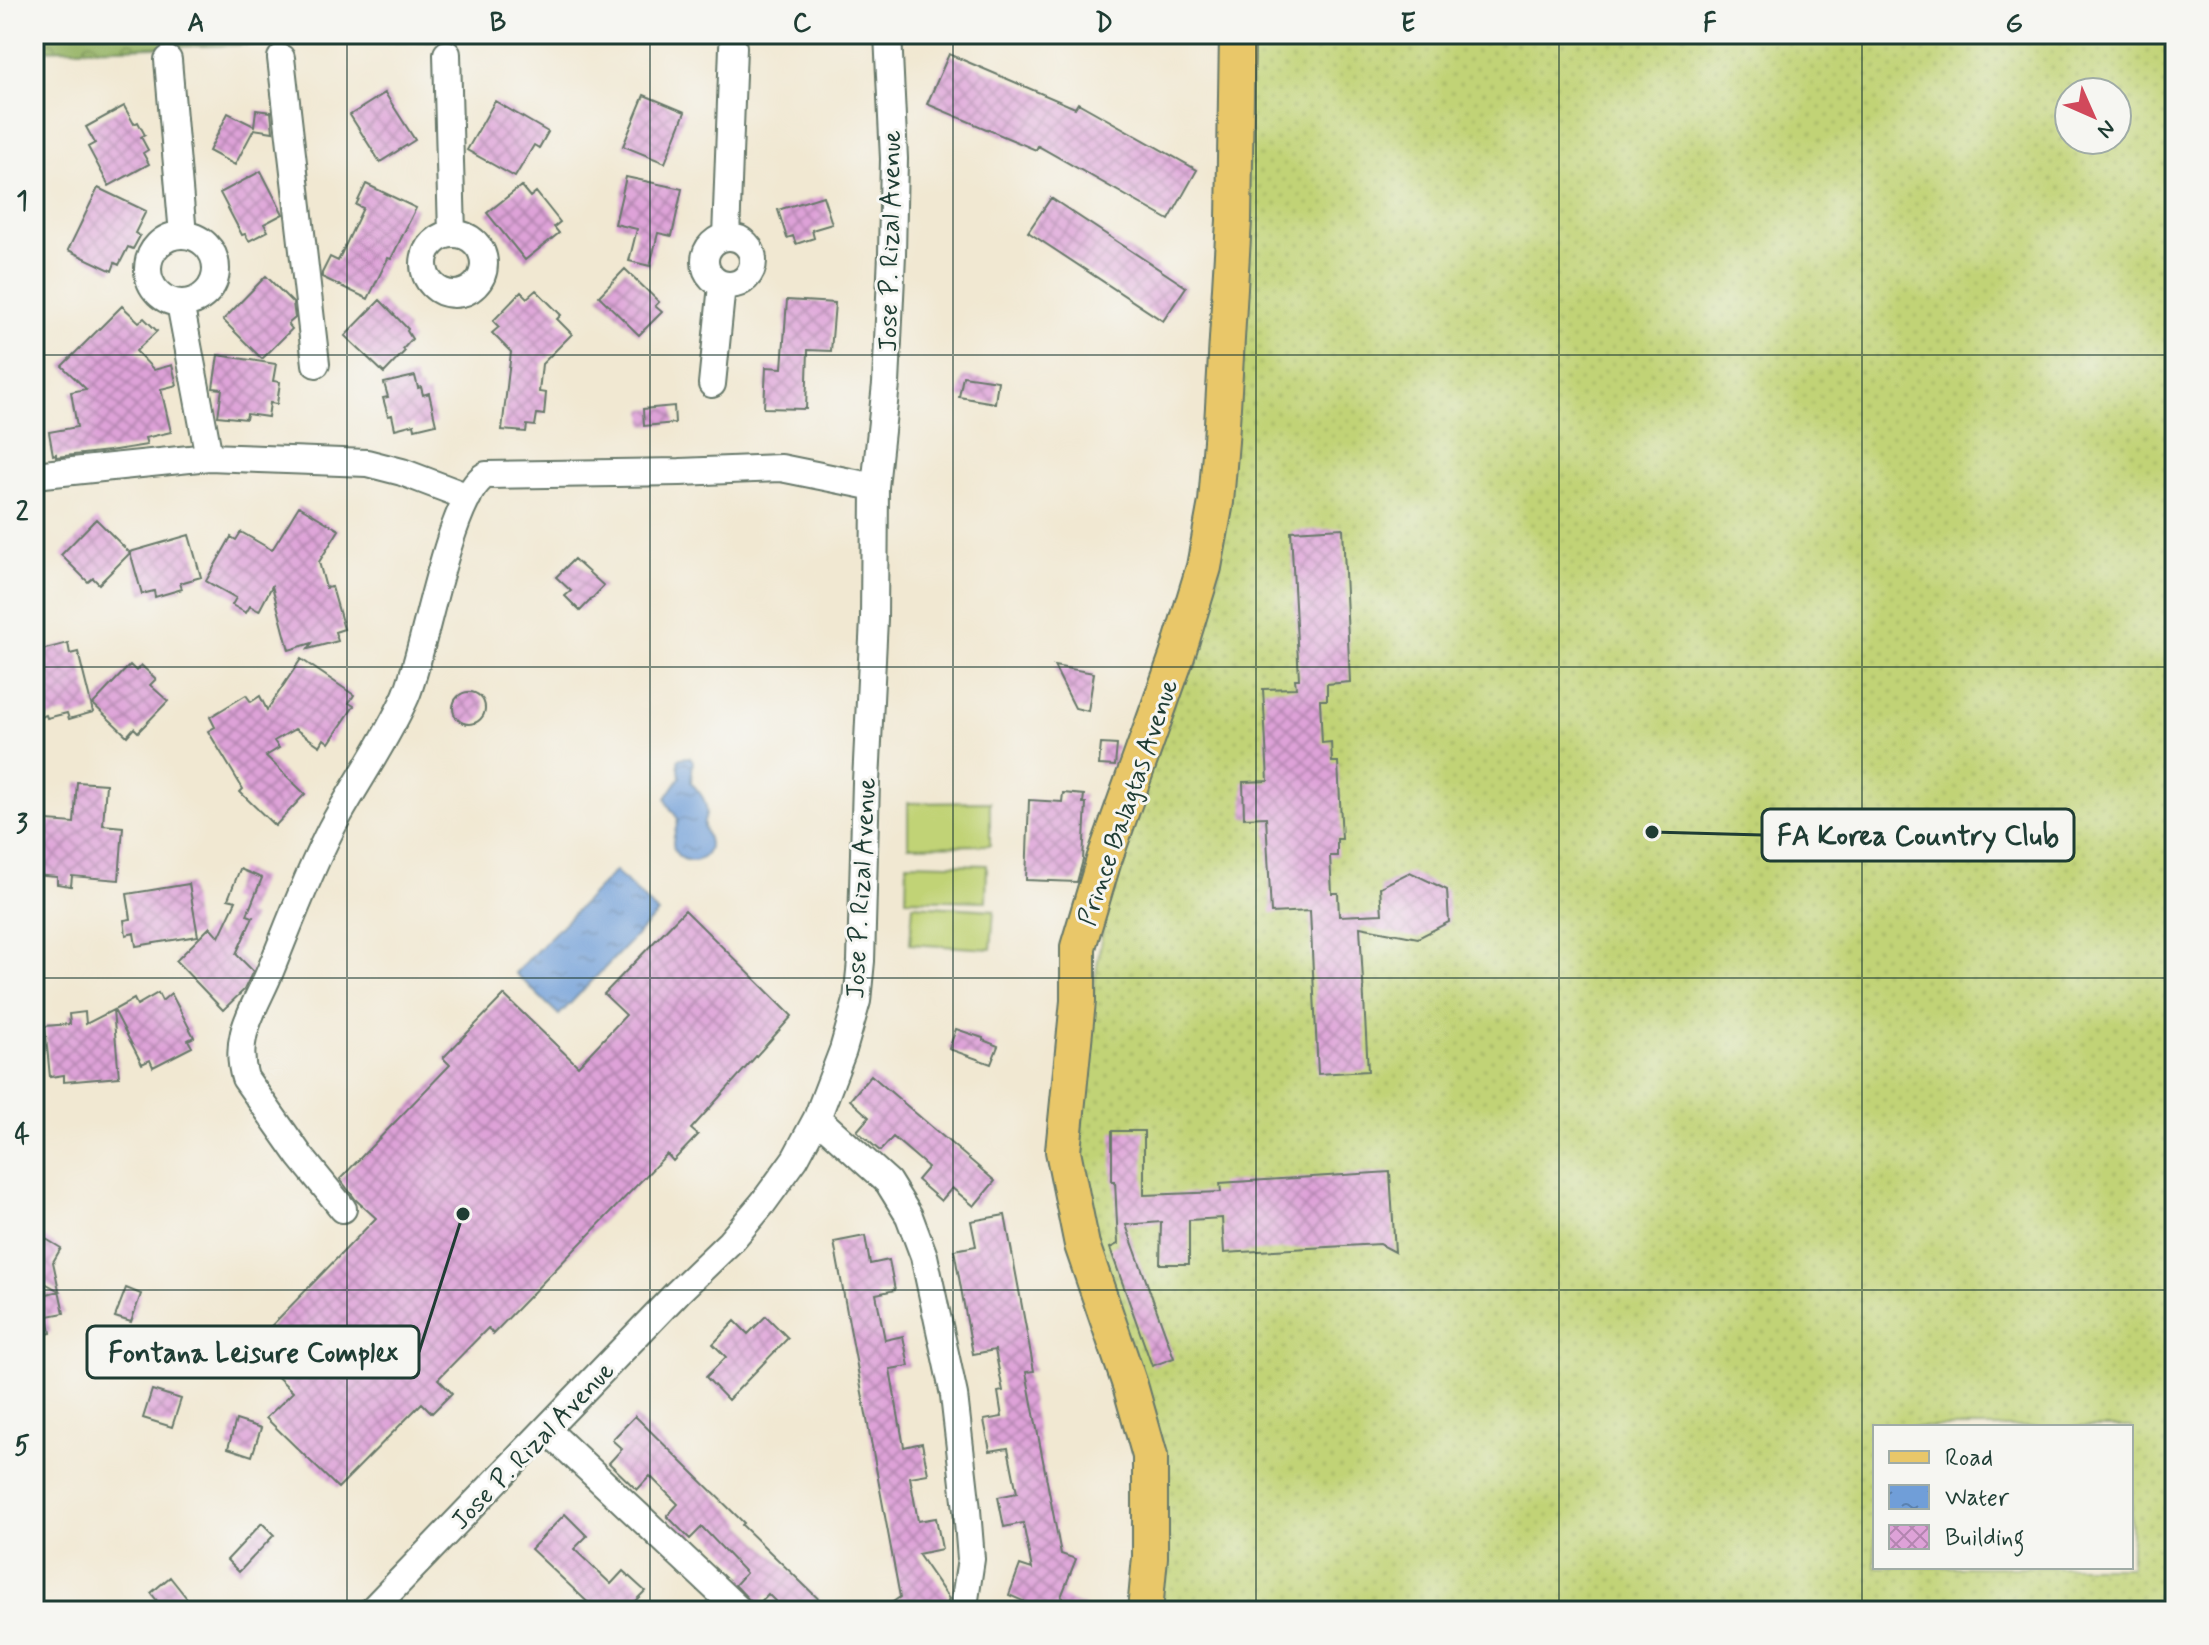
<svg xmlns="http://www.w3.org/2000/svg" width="2209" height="1645" viewBox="0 0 2209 1645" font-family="Mynerve,sans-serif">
	<defs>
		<pattern id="grass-dots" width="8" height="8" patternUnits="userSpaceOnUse" patternTransform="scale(2)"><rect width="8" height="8" fill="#c1d376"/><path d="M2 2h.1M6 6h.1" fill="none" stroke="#a5b667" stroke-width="1.8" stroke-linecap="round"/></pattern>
		<pattern id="forest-crowns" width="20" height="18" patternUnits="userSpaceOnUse" patternTransform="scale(2)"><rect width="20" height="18" fill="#98b567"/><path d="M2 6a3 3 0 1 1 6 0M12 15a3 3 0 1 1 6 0" fill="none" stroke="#7b9456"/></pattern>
		<pattern id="water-ripples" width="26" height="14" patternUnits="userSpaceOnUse" patternTransform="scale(2)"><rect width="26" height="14" fill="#709ed8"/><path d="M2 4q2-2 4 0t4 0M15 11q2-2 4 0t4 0" fill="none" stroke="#5b82b0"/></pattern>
		<pattern id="building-cross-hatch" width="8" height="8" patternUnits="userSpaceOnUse" patternTransform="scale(2)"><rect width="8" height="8" fill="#dea2d8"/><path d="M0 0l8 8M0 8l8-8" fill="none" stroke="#b385b0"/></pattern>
	</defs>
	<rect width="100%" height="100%" fill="#f6f6f2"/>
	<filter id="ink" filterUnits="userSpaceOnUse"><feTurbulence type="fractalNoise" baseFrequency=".0125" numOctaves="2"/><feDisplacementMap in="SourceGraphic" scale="16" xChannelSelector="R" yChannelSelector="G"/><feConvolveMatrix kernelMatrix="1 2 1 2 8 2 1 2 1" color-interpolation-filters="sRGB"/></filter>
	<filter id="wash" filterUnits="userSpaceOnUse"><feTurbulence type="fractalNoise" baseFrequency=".006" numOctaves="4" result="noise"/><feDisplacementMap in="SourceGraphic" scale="32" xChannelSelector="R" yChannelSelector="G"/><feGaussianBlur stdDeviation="1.8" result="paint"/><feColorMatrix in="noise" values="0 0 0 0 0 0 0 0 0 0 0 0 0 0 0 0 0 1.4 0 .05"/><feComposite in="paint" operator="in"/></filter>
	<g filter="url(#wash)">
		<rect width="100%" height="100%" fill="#f1e8d2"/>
		<path fill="url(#grass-dots)" stroke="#708855" stroke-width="2" fill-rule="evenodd" d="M1251,34H2175V1611H1158L1163,1511L1078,1169L1090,1012L1105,915L1118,861L1219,571ZM2069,92H2117V140H2069ZM1875,1427H2131V1567H1875Z"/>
		<path fill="url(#forest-crowns)" stroke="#5c794e" stroke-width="2" d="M34,34H680L34,50Z"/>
		<path fill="#c1d376" stroke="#708855" stroke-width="2" d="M990,802V845L908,846V803Z
			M907,863L987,865L986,901L906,899Z
			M913,905L994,910L991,949L910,944Z"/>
		<path fill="url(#water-ripples)" stroke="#486e86" stroke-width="2" d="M690,757L693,761L691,782C699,793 708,799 706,815C704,823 703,818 704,827C705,833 709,838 709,845C708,868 673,865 673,843C673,836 677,827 678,819L668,805L666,798L680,777L678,761L680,758Z
			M615,871L658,913L559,1015L515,973Z"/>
		<g id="blocks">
			<path fill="url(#building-cross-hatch)" d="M949,54L1075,108L1078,103L1197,170L1169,220L1038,146L1036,150L927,104Z
				M385,93L415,140L380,162L350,115Z
				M644,95L685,112L665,163L623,146Z
				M495,101L548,132L539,148L534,145L515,177L467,150Z
				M124,106L134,124L138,122L145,135L141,137L148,150L143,153L149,164L109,186L88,147L95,143L86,127Z
				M256,110L271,112L273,132L254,129L235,165L209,151L228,113L254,126Z
				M261,171L283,214L264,224L268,231L249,241L245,234L242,235L220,193Z
				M626,177L682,189L672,236L658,233L650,266L629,261L637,229L615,224Z
				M366,184L416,208L391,259L388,258L368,299L322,277V273L330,257L338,261L363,208L356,205Z
				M521,186L530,197L536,192L560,222L554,227L559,233L525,260L487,213Z
				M98,188L146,211L135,233L140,236L133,249L128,247L119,265L115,263L112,271L68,250Z
				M823,196L832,224L812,230L814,238L796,244L793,236L787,238L778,210Z
				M1051,198L1186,287L1163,321L1028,232Z
				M625,269L659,302L655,306L662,312L639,335L599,296Z
				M266,276L293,303L295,318L288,324L292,329L262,359L223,320Z
				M536,290L561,315L557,319L572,334L542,364L539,392L546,393L544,415L537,414L535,426L527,425L526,432L502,430L511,352L492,333L499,327L493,321L521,292L527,298Z
				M380,300L408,329L407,331L412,339L403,349L405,351L384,373L345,336Z
				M787,300L835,303L831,351L808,350L806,409L764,408L766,367L782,368Z
				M122,306L139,322L144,318L157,331L136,351L154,370L172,365L177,385L161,389L171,432L145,438L147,445L109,451L56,457V454L53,455L49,432L77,427L71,392L86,389L62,366Z
				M218,355L276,364L273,381L280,382L277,404L270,403L268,417L247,414L246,419L218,416L222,389L213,388Z
				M415,376L418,388L421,387L423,395L429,393L436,424L415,429L414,424L395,429L392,415L388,416L383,398L388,397L384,383Z
				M963,376L998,381L995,403L959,397Z
				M674,406L675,423L644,426L643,409Z
				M299,506L339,530L319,562L326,588L332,587L344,629L335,632L338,641L308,649L312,643L289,650L272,586L259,611L250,606L246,613L232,605L236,598L206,581L231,537L236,540L241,532L272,550Z
				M96,519L130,553L99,584L93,578L88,582L61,555Z
				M1343,528L1350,682L1327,684V700H1320L1322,743L1331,742L1332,762H1338L1342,839H1337V856H1330L1332,893H1338L1339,916L1382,914L1380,887L1410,872L1447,890L1449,922L1418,938L1360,927L1368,1071L1318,1074L1310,911L1271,913L1266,817L1244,818L1243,782L1268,781L1263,689L1296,688L1295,679H1299L1291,531Z
				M189,535L201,577L180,583L182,589L155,597L154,591L142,594L130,552Z
				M574,559L604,586L580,611L565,596L571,591L556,577Z
				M68,643L70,654L78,652L93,712L69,719L67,713L47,718L46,715L40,717L34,694V652Z
				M301,659L354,695L349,703L354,706L329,743L324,739L320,746L295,729L274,741L279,748L266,756L305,794L275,826L240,792L243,789L208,731L215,727L210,717L246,695L251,702L260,696L267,710Z
				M130,665L136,671L141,665L156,679L150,685L168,701L138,732L134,728L127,736L93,704Z
				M1054,666L1094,673L1088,711L1075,708Z
				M453 708a16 16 0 1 1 32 0a16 16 0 1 1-32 0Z
				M1101,744L1117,745L1115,766L1099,765Z
				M77,782L106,784L103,825L123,827L119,880L72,876L71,886L57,884V877L34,875V820L74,823Z
				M1063,793L1084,795L1083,803H1086L1083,860L1077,882L1026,880L1029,800L1062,802Z
				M240,869L262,878L247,915L253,917L236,954L253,971L244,990L223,1010L176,961L210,927L219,937L236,901L228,899Z
				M189,884L198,936L136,946L134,933L126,935L124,920L131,919L127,894Z
				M685,910L792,1016L691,1129L698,1135L673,1161L667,1154L493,1334L488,1328L438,1379L452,1393L432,1413L422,1403L338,1488L266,1418L293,1392L249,1349L376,1218L356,1200L340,1179L450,1065L443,1058L504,995L578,1066L626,1015L604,994Z
				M158,993L162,1001L171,993L194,1037L188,1040L192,1047L153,1067L150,1060L142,1064L114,1010L134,999L137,1005Z
				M113,1010L119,1077L64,1082V1075L50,1077L45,1026L70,1024L69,1014L85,1012L86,1024Z
				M956,1029L983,1038V1040L998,1046L991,1064L949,1049Z
				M871,1075L995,1181L974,1206L952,1188L941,1201L917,1180L928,1167L893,1137L880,1151L857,1131L869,1117L850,1100Z
				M1112,1131H1144V1195L1221,1192L1220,1183L1390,1172L1395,1252L1380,1244L1224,1253L1222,1218L1189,1220V1264H1160L1161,1222L1126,1225L1174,1358L1152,1366L1110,1248L1118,1244L1115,1181H1112Z
				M1005,1215L1034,1371L1026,1372L1061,1554L1076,1559L1061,1597L1095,1611H1020L1023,1601L1009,1595L1020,1565L1032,1569L1023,1523L1004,1527L998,1497L1017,1493L1008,1448L990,1451L984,1420L1002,1417L998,1392L1003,1391L995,1350L973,1354L954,1250L976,1246L971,1221Z
				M41,1236L61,1248L53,1262L64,1313L48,1316L51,1333L34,1337V1285L40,1284L43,1295L59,1291L34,1277V1249Z
				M865,1236L870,1264L889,1260L895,1290L876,1294L885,1340L903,1336L909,1366L890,1369L904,1447L922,1443L928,1474L910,1477L918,1521L936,1518L942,1549L918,1554L949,1599L947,1604L936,1611H880L900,1597L834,1242Z
				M126,1288L141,1294L131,1322L115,1317Z
				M766,1316L788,1338L728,1400L706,1377L726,1357L713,1344L735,1321L748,1334Z
				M152,1390L181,1399L172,1427L143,1418Z
				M635,1416L744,1523L742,1525L831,1611H785L768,1594L756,1607L735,1585L746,1573L702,1527L690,1539L667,1516L678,1504L650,1476L637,1490L609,1463L622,1449L612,1440Z
				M236,1420L261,1428L252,1456L228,1448Z
				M565,1514L587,1536L574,1549L611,1584L623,1571L645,1591L634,1602L644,1611H597L531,1549Z
				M262,1523L274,1535L239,1572L227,1560Z
				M170,1577L197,1611H165L151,1593Z"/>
		</g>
	</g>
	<g filter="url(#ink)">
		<use href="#blocks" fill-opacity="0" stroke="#68796b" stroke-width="2"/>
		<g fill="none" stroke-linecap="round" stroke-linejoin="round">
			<defs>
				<path id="minor" d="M447,54L452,234
					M281,58L316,364
					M168,60L183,235
					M424 264a30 30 0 1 1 60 0a30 30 0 1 1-60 0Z
					M148 269a34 34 0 1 1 68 0a34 34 0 1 1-68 0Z
					M726,237L733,47
					M705 261a24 24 0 1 1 48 0a24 24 0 1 1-48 0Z
					M180,303L209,457
					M712,384L722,285
					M34,475L209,457L367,463L402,472L468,497
					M817,1118L888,1182L909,1216L924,1256L954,1395L967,1510L971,1559L964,1606L961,1611
					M343,1209L300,1156L245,1078C232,1035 256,1007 271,969C290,922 308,874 331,829C355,784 385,743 406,696C425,652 449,495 486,475L680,472L781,468L875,487
					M547,1430L740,1611
					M371,1611L678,1292L730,1242L763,1203L795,1159L817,1118L843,1050L857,1001L861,961L866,782L874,619L875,487L886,384L892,254L894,159L888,34"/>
				<path id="major" d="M1145,1611L1150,1557V1456L1130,1385L1082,1245L1063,1151L1078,1001V947L1104,860L1177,656L1204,567L1216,502L1221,441L1234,220L1237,34"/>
			</defs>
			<use href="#minor" stroke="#68796b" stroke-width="30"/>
			<use href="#major" stroke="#68796b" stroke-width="38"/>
			<use href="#minor" stroke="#fff" stroke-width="26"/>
			<use href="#major" stroke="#e9c769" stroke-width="34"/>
		</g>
	</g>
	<path fill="none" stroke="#1f3d34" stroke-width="2" stroke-opacity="0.55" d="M347,34V1611M650,34V1611M953,34V1611M1256,34V1611M1559,34V1611M1862,34V1611M34,355H2175M34,667H2175M34,978H2175M34,1290H2175"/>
	<g text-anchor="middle" stroke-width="6" stroke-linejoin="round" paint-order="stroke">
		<g font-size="26" fill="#1f3d34" stroke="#f6f6f2">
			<text transform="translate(889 241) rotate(-89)" y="9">Jose P. Rizal Avenue</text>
			<text transform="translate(1127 802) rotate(-71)" y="9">Prince Balagtas Avenue</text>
			<text transform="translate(860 888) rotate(-87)" y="9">Jose P. Rizal Avenue</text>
			<text transform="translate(532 1445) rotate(-46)" y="9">Jose P. Rizal Avenue</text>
		</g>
	</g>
	<path fill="none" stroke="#1f3d34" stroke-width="3" d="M1652 832L1762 835M463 1214L419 1352"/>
	<g fill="#1f3d34" stroke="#f6f6f2" stroke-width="3">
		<circle cx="1652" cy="832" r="8"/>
		<circle cx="463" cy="1214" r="8"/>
	</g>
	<g fill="#f6f6f2" stroke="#1f3d34" stroke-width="3">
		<rect x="1762" y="809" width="312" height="52" rx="8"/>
		<rect x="87" y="1326" width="332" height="52" rx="8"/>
	</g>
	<g font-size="28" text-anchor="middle" font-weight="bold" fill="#1f3d34">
		<text x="1918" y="845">FA Korea Country Club</text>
		<text x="253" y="1362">Fontana Leisure Complex</text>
	</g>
	<rect width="2209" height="1645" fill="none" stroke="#f6f6f2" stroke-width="88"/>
	<rect x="1873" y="1425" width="260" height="144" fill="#f6f6f2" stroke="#a0aca6" stroke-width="2"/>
	<rect x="1889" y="1451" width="40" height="12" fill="#e9c769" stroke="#a0aca6" stroke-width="2"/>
	<text x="1945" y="1465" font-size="24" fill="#1f3d34">Road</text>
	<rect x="1889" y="1485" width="40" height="24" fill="url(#water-ripples)" stroke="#a0aca6" stroke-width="2"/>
	<text x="1945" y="1505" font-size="24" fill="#1f3d34">Water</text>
	<rect x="1889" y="1525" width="40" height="24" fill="url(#building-cross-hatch)" stroke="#a0aca6" stroke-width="2"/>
	<text x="1945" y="1545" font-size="24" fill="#1f3d34">Building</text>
	<g transform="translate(2093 116) rotate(135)"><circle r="38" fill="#f6f6f2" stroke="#a0aca6" stroke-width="2"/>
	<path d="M0-6L14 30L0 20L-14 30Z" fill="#d1495b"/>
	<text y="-12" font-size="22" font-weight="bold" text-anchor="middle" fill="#1f3d34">N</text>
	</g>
	<rect x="44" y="44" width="2121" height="1557" fill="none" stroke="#1f3d34" stroke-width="3"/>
	<g font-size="26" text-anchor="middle" font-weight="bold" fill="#1f3d34">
		<text x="196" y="31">A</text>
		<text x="498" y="31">B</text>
		<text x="802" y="31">C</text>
		<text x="1104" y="31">D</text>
		<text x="1408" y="31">E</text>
		<text x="1710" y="31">F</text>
		<text x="2014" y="31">G</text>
		<text x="22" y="209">1</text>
		<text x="22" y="520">2</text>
		<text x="22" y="832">3</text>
		<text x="22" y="1143">4</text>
		<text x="22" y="1454">5</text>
	</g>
</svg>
